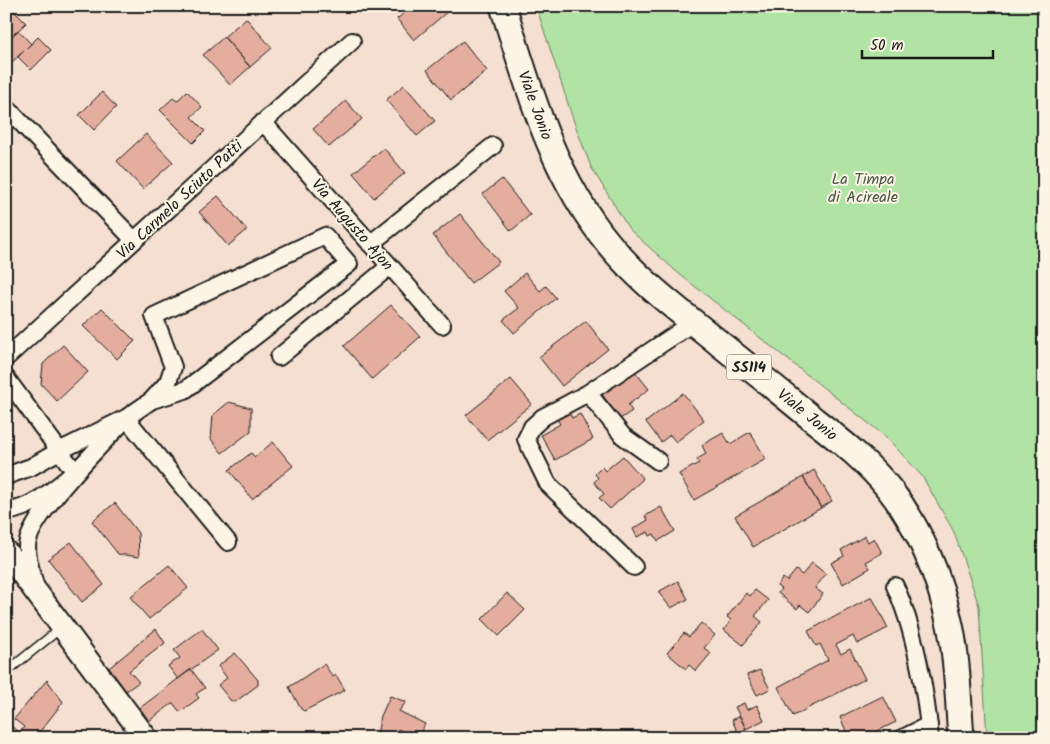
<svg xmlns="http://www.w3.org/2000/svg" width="1050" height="744" viewBox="0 0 1050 744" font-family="Kalam,sans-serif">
	<rect width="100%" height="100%" fill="#f5dfd0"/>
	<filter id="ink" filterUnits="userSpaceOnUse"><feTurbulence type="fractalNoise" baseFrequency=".02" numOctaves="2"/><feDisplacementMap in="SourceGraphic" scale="10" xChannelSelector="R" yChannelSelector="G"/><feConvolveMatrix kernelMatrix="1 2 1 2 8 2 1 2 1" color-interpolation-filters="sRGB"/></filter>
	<g filter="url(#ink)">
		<path fill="#b0e3a4" stroke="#668060" d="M536,6H1044V738H987L979,606L954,532L922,476L886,437L678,273L629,229L591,167L574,122Z"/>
		<path fill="#e5ad9e" stroke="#1c1c1c" d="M412,6H445L448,11L414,40L397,19Z
			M14,11L26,23L6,42V18Z
			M246,18L272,48L250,67L224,37Z
			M18,30L31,44L10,64L6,60V42Z
			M38,37L51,50L31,70L18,57Z
			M224,37L250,67L230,85L203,55Z
			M463,41L487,71L451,100L427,70Z
			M404,85L435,121L417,136L386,100Z
			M187,91L202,107L191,117L205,131L193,143L160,110L173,98L177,101Z
			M102,92L116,107L94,130L79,115Z
			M346,101L362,119L329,147L313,129Z
			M146,134L173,162L143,189L117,161Z
			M384,148L405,173L374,198L353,173Z
			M502,179L530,215L511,231L483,194Z
			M218,196L247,230L228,246L199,212Z
			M460,214L499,262L471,283L433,235Z
			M525,273L540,291L546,286L556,298L514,333L503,320L519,308L504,291Z
			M391,305L420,337L372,379L344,346Z
			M102,308L135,341L117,359L83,326Z
			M586,321L608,349L562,386L539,357Z
			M63,345L88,372L57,401L41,384L43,364Z
			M633,369L649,389L628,405L632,411L620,419L601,393Z
			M511,379L532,404L487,440L466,415Z
			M683,393L704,420L676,442L670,435L661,442L646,422Z
			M229,402L251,408V431L222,453L211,439L213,415Z
			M569,412L572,418L580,414L593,439L555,460L541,435L560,424L557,419Z
			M750,432L766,459L694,500L679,474L699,463L697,459L706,454L702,445L723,433L730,444Z
			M273,442L293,466L252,499L229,470L251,453L255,457Z
			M623,456L643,479L610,509L599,498L604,494L594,482L598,478L595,474L602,467L605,471Z
			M814,470L832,501L821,508L803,477Z
			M803,477L821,508L753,547L735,516Z
			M115,503L138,533L139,557L118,554L92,521Z
			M661,507L675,531L658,541L654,534L650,536L648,532L637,537L633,529L648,520L645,516Z
			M865,536L868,542L874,538L882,553L866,562L870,568L843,584L831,563L844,556L841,550Z
			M71,542L104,585L82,602L48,559Z
			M812,563L826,574L815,588L823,594L809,612L800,605L797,609L778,593L781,589L777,586L783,578L787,581L796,570L802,575Z
			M169,565L188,588L149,619L130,597Z
			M678,581L688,599L671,608L658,592Z
			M755,590L768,600L755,616L762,622L743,645L724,630L731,620L727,617L746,593L750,596Z
			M507,593L525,610L499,636L482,619Z
			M872,597L888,628L857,644L853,636L836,645L841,654L850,649L865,679L793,716L778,687L828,660L820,644L816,646L808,631Z
			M701,623L715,635L704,648L711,653L696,671L689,665L686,669L667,653L684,633L689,637Z
			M156,629L165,643L129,671L139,682L126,691L109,668Z
			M202,629L218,650L178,679L168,666L180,658L174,650Z
			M235,653L258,680V685L235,702L231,701L218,685L227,678L218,666Z
			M324,664L333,677L336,675L345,690L304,711L301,709L289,687Z
			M191,669L205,688L196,694L199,698L180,712L173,703L149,721L140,708Z
			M760,670L770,689L757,695L747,675Z
			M47,680L63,702L35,738H6V729L10,725L20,733L24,727L14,719Z
			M390,696L406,702L399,711L425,724L418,738L398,729L392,738H376L381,716Z
			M883,696L896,722L863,738H849L840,717Z
			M744,703L747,710L757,705L764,720L746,729L735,707Z
			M740,716L746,729L738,733L732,720Z"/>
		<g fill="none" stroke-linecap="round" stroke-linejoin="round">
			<defs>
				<path id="lane" d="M6,672L61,628"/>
				<path id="street" d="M6,107L134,240
					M263,122L442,325
					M370,244L493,146
					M279,357L390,266
					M6,358L352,41
					M6,378L75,472C54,489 33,508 6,512
					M588,393L543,417L532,427L526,439L548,484L634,567
					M126,418L228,542
					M658,461L623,436L588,393L694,322
					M6,476L31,467L59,451L126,418L152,400L185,390L349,264L325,236L154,316L173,367L168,382L152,400
					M35,585C32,573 27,560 27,547C27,519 98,448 119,426
					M895,586C914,627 926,692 930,738
					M903,738L929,725"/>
				<path id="secondary" d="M6,552L146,738"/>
				<path id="primary" d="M503,6C529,89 552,175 609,244C640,282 681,312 719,343C751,369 783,394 814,420C841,441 869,463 890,490C920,528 940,578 950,625C958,662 958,701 961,738"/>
			</defs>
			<use href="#lane" stroke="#1c1c1c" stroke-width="11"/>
			<use href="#street" stroke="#1c1c1c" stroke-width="20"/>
			<use href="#secondary" stroke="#1c1c1c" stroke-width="26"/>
			<use href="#primary" stroke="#1c1c1c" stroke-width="29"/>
			<use href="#lane" stroke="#fcf5e5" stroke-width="8"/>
			<use href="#street" stroke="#fcf5e5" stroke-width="16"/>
			<use href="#secondary" stroke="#fcf5e5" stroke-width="22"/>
			<use href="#primary" stroke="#fcf5e5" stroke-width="25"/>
		</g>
	</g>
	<g text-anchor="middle" stroke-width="4" stroke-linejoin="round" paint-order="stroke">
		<rect fill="#fcf5e5" stroke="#5f5d58" stroke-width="1" x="726.5" y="354.5" width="45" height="25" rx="4"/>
		<g font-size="15" font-weight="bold" fill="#1c1c1c">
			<text x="749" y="372">SS114</text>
		</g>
		<g font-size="16" fill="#1c1c1c" stroke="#fcf5e5">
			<text transform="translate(536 105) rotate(70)" y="6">Viale Jonio</text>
			<text transform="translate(179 199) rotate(-43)" y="6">Via Carmelo Sciuto Patti</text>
			<text transform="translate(353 224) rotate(49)" y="6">Via Augusto Ajon</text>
			<text transform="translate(808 414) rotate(39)" y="6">Viale Jonio</text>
		</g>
		<g font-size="16" fill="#485845" stroke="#fcf5e5">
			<text x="863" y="184">La Timpa<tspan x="863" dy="18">di Acireale</tspan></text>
		</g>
	</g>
	<rect width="1050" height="744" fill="none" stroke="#fcf5e5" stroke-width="25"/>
	<rect x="12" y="12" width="1025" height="719" fill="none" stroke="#1c1c1c" stroke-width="2" filter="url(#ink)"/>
	<path d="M862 50v8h131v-8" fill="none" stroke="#1c1c1c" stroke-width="2.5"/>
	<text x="870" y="50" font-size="15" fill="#1c1c1c" stroke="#fcf5e5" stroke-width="4" paint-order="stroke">50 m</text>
</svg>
